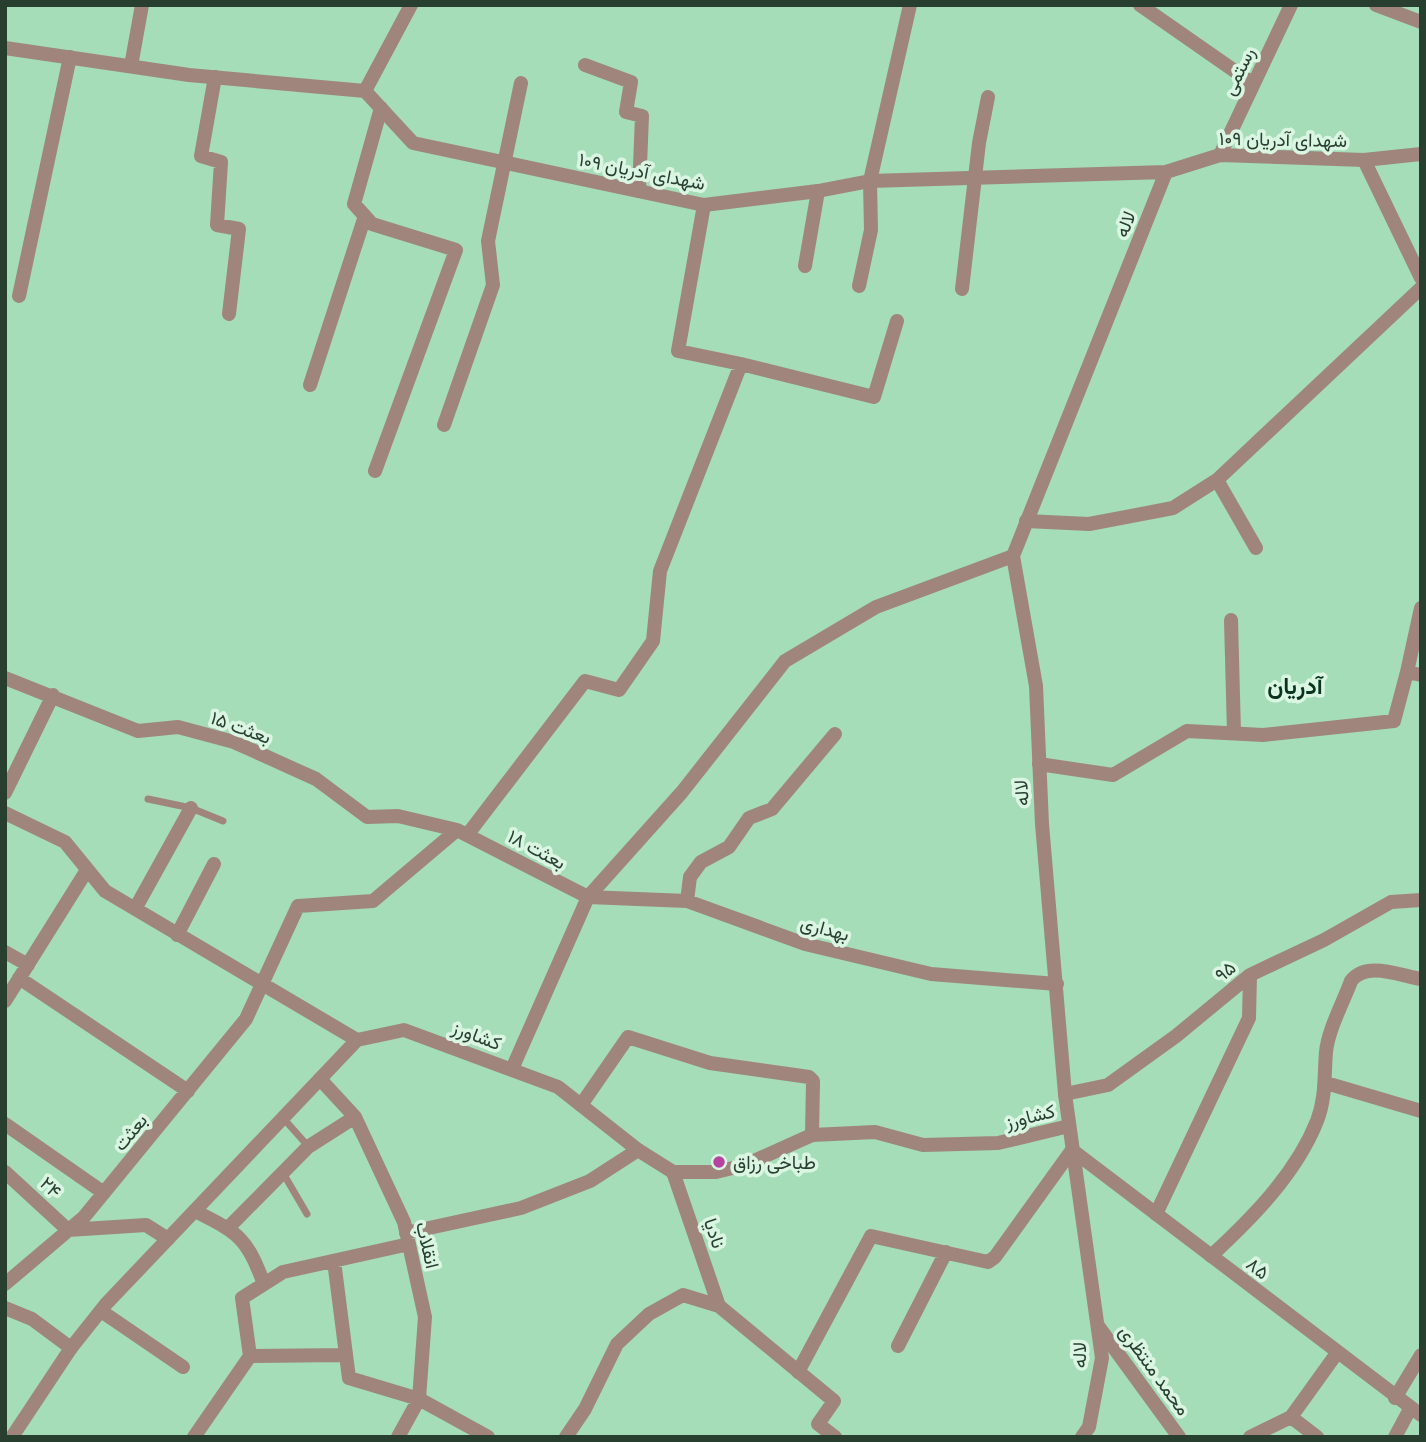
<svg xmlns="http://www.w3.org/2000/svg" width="1426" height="1442" viewBox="0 0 1426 1442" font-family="'Roboto Serif',Vazirmatn,serif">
	<rect width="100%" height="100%" fill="#a4ddb7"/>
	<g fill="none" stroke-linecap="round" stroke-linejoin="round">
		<path stroke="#a0857d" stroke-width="7" d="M148,799L191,808L223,821
			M283,1118L308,1146
			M283,1173L307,1214"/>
		<path stroke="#a0857d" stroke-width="14" d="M1140,5L1252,83
			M1376,5L1421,22
			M585,65L631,82L626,112L642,116L639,191
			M131,66L142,5
			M215,77L201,156L221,162L217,225L239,229L229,314
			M365,91L411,5
			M1364,160L1421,278
			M805,266L818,191
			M859,286L871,230L870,181L910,5
			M962,289L979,143L988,97
			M19,296L70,57
			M741,364L874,397L897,321
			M310,385L365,216
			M444,425L493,285L488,241L521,83
			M375,471L456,250L372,224L354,204L381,108
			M1217,480L1256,548
			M1026,521L1089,524L1173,508L1217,480L1421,288
			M1421,608L1407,672L1421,675
			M1231,620L1234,733
			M5,678L138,731L178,727L234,742L316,779L367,817L398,816L457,830
			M1039,764L1113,775L1187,731L1263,735L1394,721L1407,672
			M5,793L53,695
			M5,813L65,842L105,891L357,1040
			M468,834L585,681L619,690L653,641L660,571L741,364L678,351L704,205
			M687,901L690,877L701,862L729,847L749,818L772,809L835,734
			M135,909L191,808
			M177,935L214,864
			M5,952L28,965
			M19,978L188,1091
			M5,1001L87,870
			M512,1069L588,897L682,792L785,661L876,607L1013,556
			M320,1079L355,1117L404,1222L425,1317L419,1399L398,1437
			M1326,1083L1421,1111
			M1065,1094L1108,1085L1176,1036L1250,975L1324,940L1391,902L1421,900
			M581,1105L628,1037L710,1063L809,1077L813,1081L812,1135
			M5,1124L104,1193
			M5,1172L68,1230L146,1225L168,1239
			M673,1172L719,1306
			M195,1211C240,1234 246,1237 264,1284
			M1156,1214L1249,1018L1250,975
			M228,1228L308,1147L355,1117
			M406,1233L521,1208L590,1181L638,1150
			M1211,1256C1252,1218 1296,1174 1317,1121C1326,1098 1324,1076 1326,1052C1328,1030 1343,1003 1351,981C1366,961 1398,975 1421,979
			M334,1261L349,1378L419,1399L488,1437
			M5,1284L84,1217L246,1019L298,906L373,901L457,830L588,897L687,901L805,944L931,974L1057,984
			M5,1308L32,1319L71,1348
			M101,1311L183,1367
			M1098,1326L1179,1437
			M898,1346L946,1252
			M250,1356L345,1355
			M798,1372L871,1236L988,1262L995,1257L1072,1150
			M1395,1398L1421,1355
			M1291,1417L1317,1437
			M194,1437L250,1356L242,1298L283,1272L409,1244
			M566,1437L585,1409L617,1344L649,1314L683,1295L719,1306L834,1401L818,1424L835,1437
			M1250,1437L1291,1417L1337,1353
			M1395,1437L1410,1409"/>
		<path stroke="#a0857d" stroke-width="14" d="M5,48L189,75L365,91L413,143L704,205L818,191L870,181L1166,172L1220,155L1364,160L1421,154
			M1220,155L1291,5
			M1072,1150L1421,1415
			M12,1437L71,1348L106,1304L357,1040L404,1030L558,1087L638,1150L673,1172H716L745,1165L812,1135L875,1132L923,1145L998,1143L1069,1126
			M1082,1437L1089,1427L1102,1358L1065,1094L1042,824L1036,686L1013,556L1166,172"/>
	</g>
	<circle fill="#b544a0" stroke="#daf6e2" stroke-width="2.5" cx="719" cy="1162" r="7"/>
	<g text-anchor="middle" stroke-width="7" stroke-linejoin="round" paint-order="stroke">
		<g font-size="19" fill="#283f30" stroke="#daf6e2">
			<text transform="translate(1238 71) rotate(-64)" y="7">رستمی</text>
			<text transform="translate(1283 139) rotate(1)" y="7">شهدای آدریان ۱۰۹</text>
			<text transform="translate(642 171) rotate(11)" y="7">شهدای آدریان ۱۰۹</text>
			<text transform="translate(1125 224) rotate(-68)" y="7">لاله</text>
			<text transform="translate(241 727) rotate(20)" y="7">بعثت ۱۵</text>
			<text transform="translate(1021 793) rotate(-93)" y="7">لاله</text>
			<text transform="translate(537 849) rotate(28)" y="7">بعثت ۱۸</text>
			<text transform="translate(825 928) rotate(15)" y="7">بهداری</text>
			<text transform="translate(1225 971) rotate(-39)" y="7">۹۵</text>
			<text transform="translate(477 1035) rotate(21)" y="7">کشاورز</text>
			<text transform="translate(1030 1116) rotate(-14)" y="7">کشاورز</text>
			<text transform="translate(130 1132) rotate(-51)" y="7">بعثت</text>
			<text transform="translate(51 1187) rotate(44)" y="7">۲۴</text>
			<text transform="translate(715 1233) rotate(71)" y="7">نادیا</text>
			<text transform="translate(428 1245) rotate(77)" y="7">انقلاب</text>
			<text transform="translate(1258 1268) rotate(38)" y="7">۸۵</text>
			<text transform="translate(1079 1355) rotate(-89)" y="7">لاله</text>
			<text transform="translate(1155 1370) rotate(54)" y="7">محمد منتظری</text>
		</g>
		<g font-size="19" fill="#283f30" stroke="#daf6e2" text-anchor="start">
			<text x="733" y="1169">طباخی رزاق</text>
		</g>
		<g font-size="23" font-weight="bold" fill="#09341d" stroke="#daf6e2">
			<text x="1295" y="694">آدریان</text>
		</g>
	</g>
	<rect width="1426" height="1442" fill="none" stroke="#283f30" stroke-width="14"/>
</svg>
